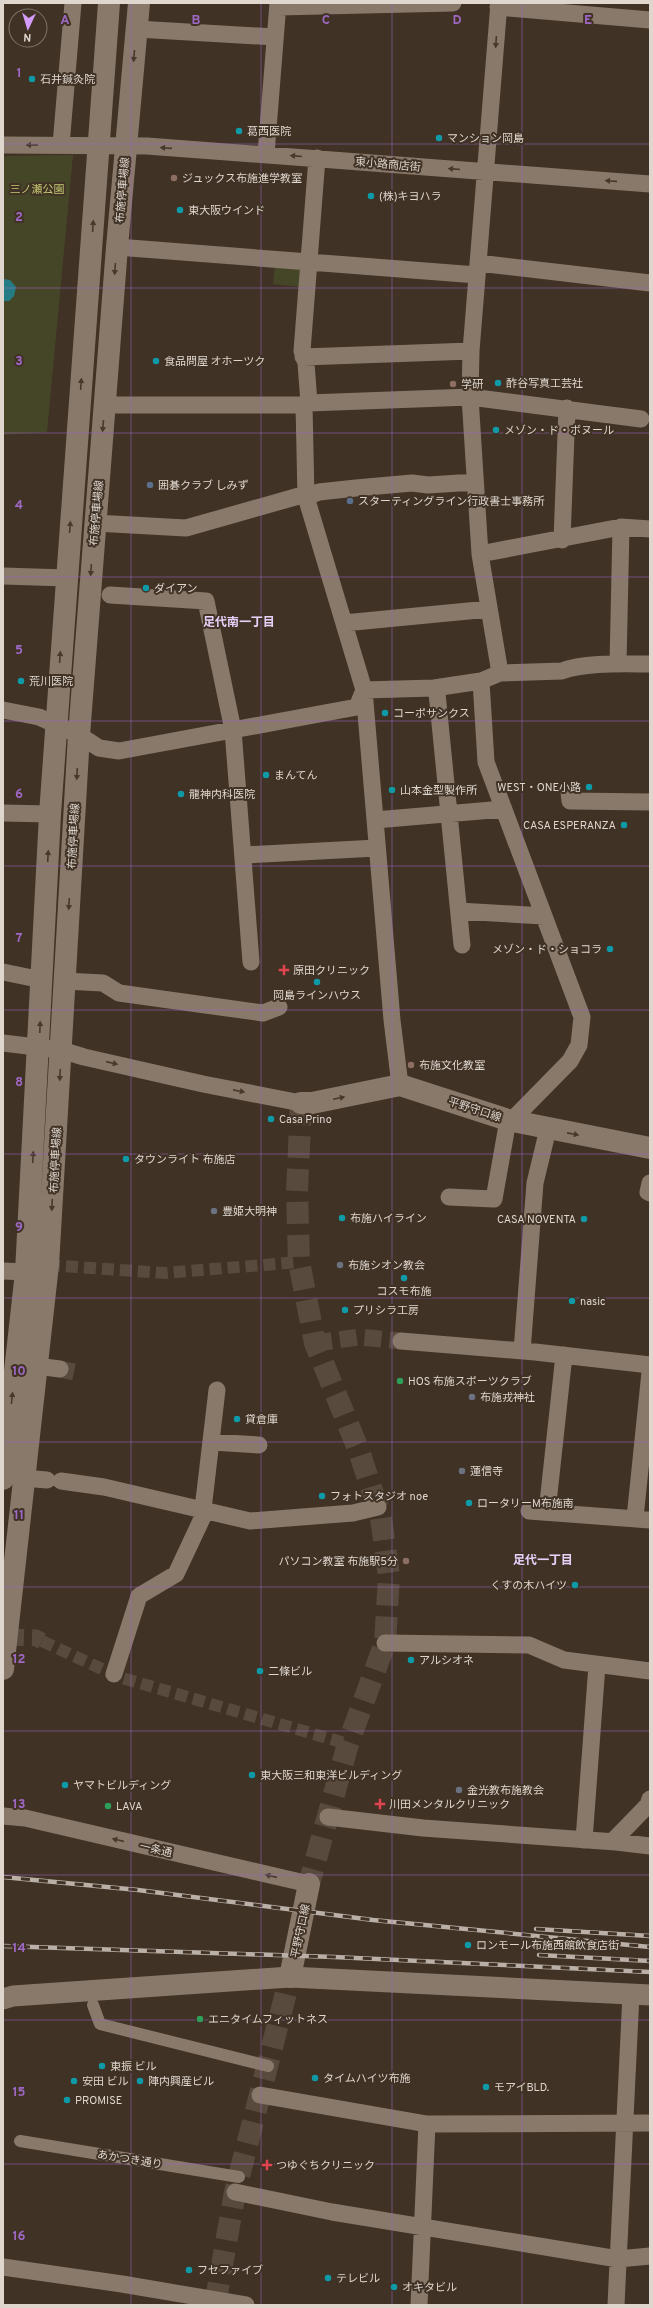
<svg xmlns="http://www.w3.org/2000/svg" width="653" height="2308" viewBox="0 0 653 2308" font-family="Overpass,'Noto Sans JP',sans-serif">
	<rect width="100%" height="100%" fill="#403225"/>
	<path fill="#454627" d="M73,155L47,432L3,435V156Z
		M275,264L304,267L302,287L273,284Z"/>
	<path fill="#267c85" d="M3,279L10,280L16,287L14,296L9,301H3Z"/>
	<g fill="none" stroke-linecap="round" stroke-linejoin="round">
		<path stroke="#584b3e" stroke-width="12" stroke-dasharray="12 6" stroke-linecap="butt" d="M48,1265L165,1273L299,1262
			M42,1641L119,1677L348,1744"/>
		<path stroke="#584b3e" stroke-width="17" stroke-dasharray="17 8" stroke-linecap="butt" d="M315,1343L359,1337L401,1341
			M60,1369L74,1372
			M7,1637L36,1638L42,1641"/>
		<path stroke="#584b3e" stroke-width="22" stroke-dasharray="22 11" stroke-linecap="butt" d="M301,1103L297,1191L299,1262L315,1343L359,1451L381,1518L389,1576L385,1643L348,1744L309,1884
			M215,2305L235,2192L290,1977"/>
		<path stroke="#89796a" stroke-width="12" d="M93,2005L100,2024L268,2066
			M20,2141L239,2177"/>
		<path stroke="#89796a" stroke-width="17" d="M499,3L471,351L470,397L480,554L500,673
			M278,7L453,3
			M498,7L650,20
			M137,29L275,37
			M3,145L147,146L650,184
			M61,145L73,3
			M266,154L278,3
			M117,247L477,275
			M478,263L650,283
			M303,357L471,351
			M309,403L306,363L302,351L317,158
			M105,405H304L309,403L470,397L641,419
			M304,405L306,497L364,690L392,1020L400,1085
			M306,497L319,492L356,488L412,483L428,485L475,482
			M95,523L186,528L306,494
			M562,540L567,408
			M480,554L621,527
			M3,576L66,578
			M110,595L206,601L233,730L251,962
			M344,623L489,609
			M618,664L621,527L650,529
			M481,681L486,762L582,1017L579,1045L570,1061L512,1120
			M434,688L437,693L462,945
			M364,690L434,688L481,681L500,673L562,671C584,662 626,664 650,664
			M3,710L39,717L79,735L99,748L119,751L357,707L364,690
			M569,792L570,801L650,802
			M3,813L50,814
			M375,820L504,809
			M244,855L377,848
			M459,911L544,916
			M3,972L42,980
			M65,981L103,983L119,993L263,1013L279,1007
			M3,1043L61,1050L84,1057L203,1084L301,1103
			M650,1183L648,1192L650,1193
			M449,1197L494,1199L508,1120
			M3,1271L26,1272L37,1269
			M401,1341L535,1352L650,1365
			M522,1351L535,1183L548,1129
			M36,1366L60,1369
			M211,1442L259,1445
			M23,1478L47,1480
			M61,1481L104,1487L250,1521L353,1513L378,1507
			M203,1509L217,1390
			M529,1511L650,1520
			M547,1512L564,1355
			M635,1518L650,1372
			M385,1643L529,1645L564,1660L650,1671
			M114,1674L139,1596L176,1574L206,1510
			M3,1816L25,1818L309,1884
			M328,1817L423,1828L616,1842L650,1846
			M584,1840L597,1665
			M613,1841L648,1805L650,1799
			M260,2095L427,2124L650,2123
			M235,2192L332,2212L618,2259L650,2256
			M3,2267L122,2284L246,2305
			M419,2305L427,2124
			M616,2305L631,1994"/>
		<path stroke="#89796a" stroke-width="21" d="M3,1999L13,1996L290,1977L650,1995"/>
		<path stroke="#89796a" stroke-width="22" d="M301,1103H312L400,1085L508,1120L650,1148
			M3,1479L26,1272L50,814L109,3
			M3,1669L48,1265L79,735L117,247L139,3
			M290,1977L309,1884"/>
		<defs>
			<path id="rail" d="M3,1877L138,1890L373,1920L650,1947
				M536,1929L650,1936
				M3,1946L334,1957L650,1972
				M539,1955L650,1961"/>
		</defs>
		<use href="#rail" stroke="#bab0a7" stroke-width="4.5"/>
		<use href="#rail" stroke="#403225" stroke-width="3" stroke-dasharray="9" stroke-linecap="butt"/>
	</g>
	<defs><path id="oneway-solid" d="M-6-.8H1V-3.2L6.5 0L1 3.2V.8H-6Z"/></defs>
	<g fill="#47392c">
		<use href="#oneway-solid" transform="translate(496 42) rotate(94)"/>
		<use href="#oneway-solid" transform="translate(134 56) rotate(95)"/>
		<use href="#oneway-solid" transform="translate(32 145) rotate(180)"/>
		<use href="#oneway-solid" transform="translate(166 148) rotate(-176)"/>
		<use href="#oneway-solid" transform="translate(296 156) rotate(-175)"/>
		<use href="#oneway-solid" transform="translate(454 169) rotate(-175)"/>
		<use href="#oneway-solid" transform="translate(611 181) rotate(-176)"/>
		<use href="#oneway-solid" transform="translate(93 226) rotate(-86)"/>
		<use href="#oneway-solid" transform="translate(115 269) rotate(94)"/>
		<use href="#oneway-solid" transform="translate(81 384) rotate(-86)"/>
		<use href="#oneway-solid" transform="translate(103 426) rotate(95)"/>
		<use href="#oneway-solid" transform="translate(70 527) rotate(-85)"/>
		<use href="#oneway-solid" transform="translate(91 570) rotate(94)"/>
		<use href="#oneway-solid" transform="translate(60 657) rotate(-86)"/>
		<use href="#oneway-solid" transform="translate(77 774) rotate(93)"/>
		<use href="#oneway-solid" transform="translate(48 856) rotate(-87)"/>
		<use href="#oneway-solid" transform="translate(69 904) rotate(93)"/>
		<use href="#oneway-solid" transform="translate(40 1027) rotate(-88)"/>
		<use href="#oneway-solid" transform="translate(112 1063) rotate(13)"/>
		<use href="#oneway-solid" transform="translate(60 1075) rotate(93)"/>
		<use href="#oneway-solid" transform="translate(239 1091) rotate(11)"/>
		<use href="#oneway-solid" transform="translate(339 1098) rotate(-12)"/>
		<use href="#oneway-solid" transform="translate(573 1134) rotate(11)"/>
		<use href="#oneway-solid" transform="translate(33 1157) rotate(-87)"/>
		<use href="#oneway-solid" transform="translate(52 1205) rotate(93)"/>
		<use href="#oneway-solid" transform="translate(12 1398) rotate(-84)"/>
		<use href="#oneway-solid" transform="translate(118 1840) rotate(-167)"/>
		<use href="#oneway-solid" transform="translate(271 1876) rotate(-167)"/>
	</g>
	<path fill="none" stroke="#9e68c4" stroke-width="1" stroke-opacity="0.55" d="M131,3V2305M261,3V2305M392,3V2305M522,3V2305M3,144H650M3,288H650M3,433H650M3,577H650M3,721H650M3,866H650M3,1010H650M3,1154H650M3,1298H650M3,1442H650M3,1587H650M3,1731H650M3,1875H650M3,2020H650M3,2164H650"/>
	<g fill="#0f9aa8" stroke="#403225" stroke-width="1.5">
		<circle cx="32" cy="79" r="4"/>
		<circle cx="239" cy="131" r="4"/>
		<circle cx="439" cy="138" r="4"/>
		<circle cx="371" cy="196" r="4"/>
		<circle cx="180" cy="210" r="4"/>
		<circle cx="156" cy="361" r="4"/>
		<circle cx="498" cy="383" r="4"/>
		<circle cx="496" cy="430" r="4"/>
		<circle cx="146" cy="588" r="4"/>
		<circle cx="21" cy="681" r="4"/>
		<circle cx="385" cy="713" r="4"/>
		<circle cx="266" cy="775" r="4"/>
		<circle cx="589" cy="787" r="4"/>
		<circle cx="392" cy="790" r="4"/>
		<circle cx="181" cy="794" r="4"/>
		<circle cx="624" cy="825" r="4"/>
		<circle cx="610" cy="949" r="4"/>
		<circle cx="317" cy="982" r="4"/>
		<circle cx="271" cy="1119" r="4"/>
		<circle cx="126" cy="1159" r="4"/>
		<circle cx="342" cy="1218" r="4"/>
		<circle cx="584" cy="1219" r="4"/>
		<circle cx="404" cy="1278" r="4"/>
		<circle cx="572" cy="1301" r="4"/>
		<circle cx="345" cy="1310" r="4"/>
		<circle cx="237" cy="1419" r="4"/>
		<circle cx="322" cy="1496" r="4"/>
		<circle cx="469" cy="1503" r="4"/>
		<circle cx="575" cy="1585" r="4"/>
		<circle cx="411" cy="1660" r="4"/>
		<circle cx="260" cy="1671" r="4"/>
		<circle cx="252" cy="1775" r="4"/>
		<circle cx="65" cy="1785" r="4"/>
		<circle cx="468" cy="1945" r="4"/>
		<circle cx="102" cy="2066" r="4"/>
		<circle cx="315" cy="2078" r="4"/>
		<circle cx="74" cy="2081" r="4"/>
		<circle cx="140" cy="2081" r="4"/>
		<circle cx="486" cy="2087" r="4"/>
		<circle cx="67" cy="2100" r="4"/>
		<circle cx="189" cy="2270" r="4"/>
		<circle cx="328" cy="2278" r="4"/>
		<circle cx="394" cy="2287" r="4"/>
	</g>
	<g fill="#8d6e63" stroke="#403225" stroke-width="1.5">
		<circle cx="174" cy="178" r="4"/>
		<circle cx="453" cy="384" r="4"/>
		<circle cx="411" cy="1065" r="4"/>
		<circle cx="406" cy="1561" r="4"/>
	</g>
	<g fill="#5c6f8a" stroke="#403225" stroke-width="1.5">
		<circle cx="150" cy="485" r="4"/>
		<circle cx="350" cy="501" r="4"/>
	</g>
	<g fill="#e0444e" stroke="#403225" stroke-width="1.5">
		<path d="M282 964h4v4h4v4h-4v4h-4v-4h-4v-4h4z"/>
		<path d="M378 1798h4v4h4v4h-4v4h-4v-4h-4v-4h4z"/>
		<path d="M265 2159h4v4h4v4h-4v4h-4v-4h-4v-4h4z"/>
	</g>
	<g fill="#6b7280" stroke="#403225" stroke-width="1.5">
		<circle cx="214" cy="1211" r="4"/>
		<circle cx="340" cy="1265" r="4"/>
		<circle cx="472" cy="1397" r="4"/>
		<circle cx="462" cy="1471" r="4"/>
		<circle cx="459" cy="1790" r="4"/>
	</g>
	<g fill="#2e9e5b" stroke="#403225" stroke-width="1.5">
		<circle cx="400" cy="1381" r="4"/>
		<circle cx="108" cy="1806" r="4"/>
		<circle cx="200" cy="2019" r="4"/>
	</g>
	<g text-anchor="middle" stroke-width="4" stroke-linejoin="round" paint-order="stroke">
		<g font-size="11" fill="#dfd6ce" stroke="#403225" text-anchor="start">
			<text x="40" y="83">石井鍼灸院</text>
			<text x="247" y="135">葛西医院</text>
			<text x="447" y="142">マンション岡島</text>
			<text x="182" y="182">ジュックス布施進学教室</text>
			<text x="379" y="200">(株)キヨハラ</text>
			<text x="188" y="214">東大阪ウインド</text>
			<text x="164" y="365">食品問屋 オホーツク</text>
			<text x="506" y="387">酢谷写真工芸社</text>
			<text x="461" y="388">学研</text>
			<text x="504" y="434">メゾン・ド・ボヌール</text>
			<text x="158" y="489">囲碁クラブ しみず</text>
			<text x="358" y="505">スターティングライン行政書士事務所</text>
			<text x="154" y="592">ダイアン</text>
			<text x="29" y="685">荒川医院</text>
			<text x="393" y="717">コーポサンクス</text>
			<text x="274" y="779">まんてん</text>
			<text x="581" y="791" text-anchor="end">WEST・ONE小路</text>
			<text x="400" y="794">山本金型製作所</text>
			<text x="189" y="798">龍神内科医院</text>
			<text x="616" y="829" text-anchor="end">CASA ESPERANZA</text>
			<text x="602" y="953" text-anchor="end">メゾン・ド・ショコラ</text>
			<text x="293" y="974">原田クリニック</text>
			<text x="317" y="999" text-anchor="middle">岡島ラインハウス</text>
			<text x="419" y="1069">布施文化教室</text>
			<text x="279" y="1123">Casa Prino</text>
			<text x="134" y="1163">タウンライト 布施店</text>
			<text x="222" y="1215">豊姫大明神</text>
			<text x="350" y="1222">布施ハイライン</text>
			<text x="576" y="1223" text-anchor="end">CASA NOVENTA</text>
			<text x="348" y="1269">布施シオン教会</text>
			<text x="404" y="1295" text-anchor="middle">コスモ布施</text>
			<text x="580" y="1305">nasic</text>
			<text x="353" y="1314">プリシラ工房</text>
			<text x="408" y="1385">HOS 布施スポーツクラブ</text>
			<text x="480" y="1401">布施戎神社</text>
			<text x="245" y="1423">貸倉庫</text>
			<text x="470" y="1475">蓮信寺</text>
			<text x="330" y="1500">フォトスタジオ noe</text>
			<text x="477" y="1507">ロータリーM布施南</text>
			<text x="398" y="1565" text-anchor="end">パソコン教室 布施駅5分</text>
			<text x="567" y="1589" text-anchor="end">くすの木ハイツ</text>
			<text x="419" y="1664">アルシオネ</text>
			<text x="268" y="1675">二條ビル</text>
			<text x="260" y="1779">東大阪三和東洋ビルディング</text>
			<text x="73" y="1789">ヤマトビルディング</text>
			<text x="467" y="1794">金光教布施教会</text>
			<text x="389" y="1808">川田メンタルクリニック</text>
			<text x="116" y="1810">LAVA</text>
			<text x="476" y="1949">ロンモール布施西館飲食店街</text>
			<text x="208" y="2023">エニタイムフィットネス</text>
			<text x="110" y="2070">東振 ビル</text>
			<text x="323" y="2082">タイムハイツ布施</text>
			<text x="82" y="2085">安田 ビル</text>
			<text x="148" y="2085">陣内興産ビル</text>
			<text x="494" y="2091">モアイBLD.</text>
			<text x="75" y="2104">PROMISE</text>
			<text x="276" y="2169">つゆぐちクリニック</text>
			<text x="197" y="2274">フセファイブ</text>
			<text x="336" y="2282">テレビル</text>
			<text x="402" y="2291">オキタビル</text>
		</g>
		<g font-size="11" fill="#dfd6ce" stroke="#403225">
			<text transform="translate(388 164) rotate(5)" y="4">東小路商店街</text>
			<text transform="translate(122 190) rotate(-85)" y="4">布施停車場線</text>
			<text transform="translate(96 513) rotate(-85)" y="4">布施停車場線</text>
			<text transform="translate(73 836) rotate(-87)" y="4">布施停車場線</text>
			<text transform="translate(475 1109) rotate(18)" y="4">平野守口線</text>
			<text transform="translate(55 1160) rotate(-87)" y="4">布施停車場線</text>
			<text transform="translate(156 1849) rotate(13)" y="4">一条通</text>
			<text transform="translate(300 1931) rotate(-78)" y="4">平野守口線</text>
			<text transform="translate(130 2159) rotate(9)" y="4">あかつき通り</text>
		</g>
		<g font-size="11" fill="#c5c872" stroke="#403225">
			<text x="37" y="193">三ノ瀬公園</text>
		</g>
		<g font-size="12" font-weight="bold" fill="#e8d1f9" stroke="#403225">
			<text x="239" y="626">足代南一丁目</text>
			<text x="543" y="1564">足代一丁目</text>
		</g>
	</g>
	<g font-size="13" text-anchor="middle" font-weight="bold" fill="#9e68c4" stroke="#403225" stroke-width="4" stroke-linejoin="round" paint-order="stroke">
		<text x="65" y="24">A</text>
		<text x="196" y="24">B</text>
		<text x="326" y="24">C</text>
		<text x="457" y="24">D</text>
		<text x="588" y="24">E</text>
		<text x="19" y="77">1</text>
		<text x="19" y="221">2</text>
		<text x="19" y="365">3</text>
		<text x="19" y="509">4</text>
		<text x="19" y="654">5</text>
		<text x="19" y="798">6</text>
		<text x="19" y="942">7</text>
		<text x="19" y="1086">8</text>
		<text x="19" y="1231">9</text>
		<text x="19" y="1375">10</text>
		<text x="19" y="1519">11</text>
		<text x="19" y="1663">12</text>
		<text x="19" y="1808">13</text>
		<text x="19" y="1952">14</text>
		<text x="19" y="2096">15</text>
		<text x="19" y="2240">16</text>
	</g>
	<rect width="653" height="2308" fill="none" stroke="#dfd6ce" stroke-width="8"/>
	<g transform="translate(28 28) rotate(184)"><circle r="19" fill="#403225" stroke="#807469"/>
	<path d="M0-3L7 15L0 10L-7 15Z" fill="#d59bfa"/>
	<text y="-6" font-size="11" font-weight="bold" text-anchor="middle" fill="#dfd6ce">N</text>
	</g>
</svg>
